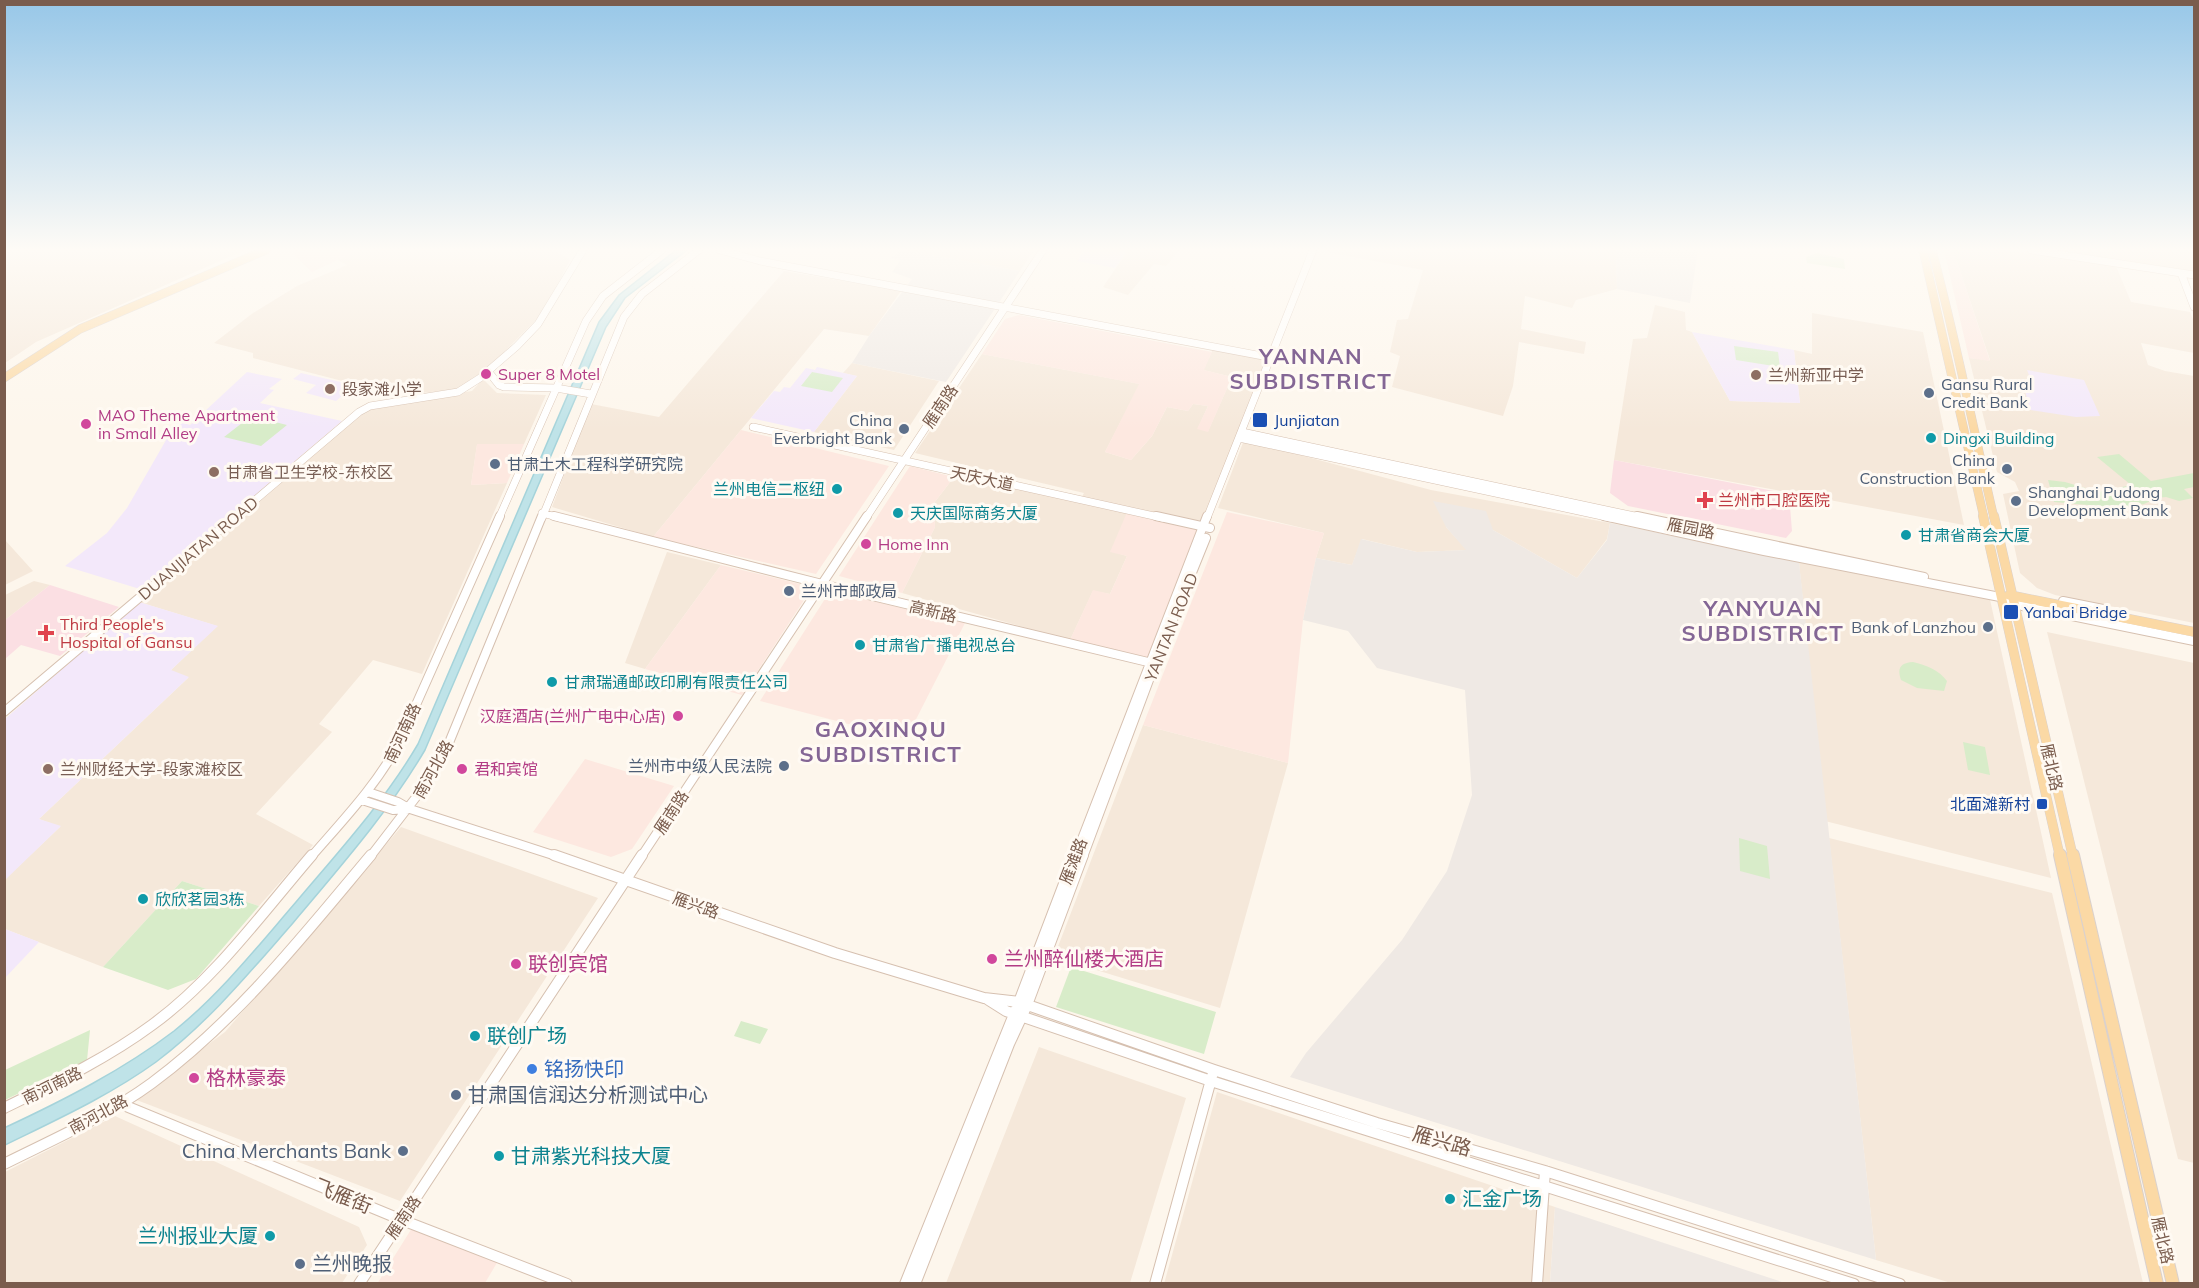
<svg xmlns="http://www.w3.org/2000/svg" width="2199" height="1288" viewBox="0 0 2199 1288" font-family="Mulish,'Noto Sans SC',sans-serif">
	<rect width="100%" height="100%" fill="#fdf6ec"/>
	<path fill="#f5e8da" d="M5,250H245L36,342L5,363Z
		M359,250H554L570,260L543,313L494,362L460,389L421,393L358,385L253,358V353L214,343L253,313L297,286L347,265L338,260Z
		M904,250H1034L1020,271Z
		M1128,250H1185L1178,252L1166,266L1154,264L1128,295L1103,287Z
		M1327,250H1616L1617,289L1576,300L1572,308L1525,296L1521,329L1586,342L1584,354L1519,342L1513,386L1503,416L1392,387L1400,356L1390,352L1397,320L1408,319L1423,270L1326,252Z
		M1953,250H2001L2116,266L2131,302L2190,312L2194,322V353L2141,343L2148,365L2165,371L2194,376V623L2055,595L2037,588L2020,573L2003,494L2019,491L2015,482L1997,472L1969,358L1990,360Z
		M2058,250H2194V271Z
		M784,271L901,291L869,336L824,329L653,537L552,507L591,404L659,417Z
		M1655,305L1685,312L1686,330L1692,332L1730,401L1800,403L1794,350L1812,354V313L1923,332L1964,525L1614,460L1633,339L1647,338Z
		M1214,347L1270,357L1205,527L1110,551L1127,556L1110,594L1093,591L1070,640L902,593L935,527L934,503L954,477L1080,500L1084,493L915,453L982,354L1140,384L1105,452L1131,460L1152,436L1167,407L1188,411L1193,404L1208,406L1198,428L1208,431L1232,377L1203,370Z
		M852,363L939,381L894,450L814,432L857,376L843,373Z
		M483,379L497,393L546,395L524,444L477,445L471,485L507,483L422,674L373,660L319,724L332,732L256,814L313,845L259,906L182,881L103,967L5,929L4,880L60,827L39,819L188,678L170,671L217,626L139,602L360,415L372,408L472,391Z
		M1244,440L1431,490L1610,523L1607,539L1577,578L1493,530L1446,527L1467,550L1417,552L1362,539L1352,565L1316,558L1324,533L1218,508Z
		M5,540L33,571L5,585Z
		M667,552L721,565L645,669L625,663Z
		M1799,562L1989,595L2051,878L1825,821Z
		M34,581L50,585L5,620V595Z
		M2047,632L2194,663V1163L2178,1159Z
		M1143,725L1288,763L1220,1008L1054,957Z
		M401,827L598,898L400,1201L134,1099L225,1032Z
		M1829,838L2052,893L2143,1283H1951L1876,1260Z
		M1039,1047L1186,1098L1130,1283H946Z
		M1217,1092L1555,1207L1550,1283L1164,1284Z
		M115,1116L359,1227L367,1245L342,1283H5V1172Z"/>
	<path fill="#fde8e0" d="M295,250H359L312,272L292,253L297,252Z
		M1944,250H1953L1990,361L1969,358Z
		M1019,315L1212,352L1204,370L1232,377L1208,432L1197,429L1208,406L1193,404L1188,411L1167,407L1152,436L1131,460L1105,452L1139,384L982,354L1005,319Z
		M741,430L889,466L816,574L653,537Z
		M477,444H524L507,483L471,485Z
		M910,466L954,477L934,503L935,527L902,593L839,576Z
		M1128,510L1205,527L1149,663L1070,640L1093,590L1110,594L1127,556L1110,552Z
		M1227,512L1324,533L1316,558L1303,620L1288,763L1143,725Z
		M721,565L800,584L806,597L742,695L645,669Z
		M830,591L965,623L906,739L760,701Z
		M585,759L674,786L632,849L611,857L533,832Z
		M412,1228L498,1261L485,1283L377,1284Z"/>
	<path fill="#efe9e4" d="M902,250L1020,271L946,382L852,363L869,336L912,279L892,272L901,260L891,258Z
		M1616,250H1698L1690,303L1617,289Z
		M1433,501L1486,511L1493,530L1577,578L1607,540L1610,523L1799,562L1876,1260L1290,1077L1306,1053L1402,940L1447,871L1472,795L1465,690L1377,668L1348,631L1303,620L1316,558L1352,565L1361,539L1417,552L1466,550L1446,527Z
		M1555,1207L1785,1283H1550Z"/>
	<path fill="#f3e8fa" d="M1085,250H1128L1115,268L1077,261Z
		M1692,332L1794,350L1800,403L1730,401Z
		M817,367L857,376L814,432L751,418L774,391L780,392L784,387L790,388L806,368L815,370Z
		M2027,370L2084,380L2100,416L2076,417L2030,410L2024,387L2034,388Z
		M247,372L282,379L269,389L274,390L260,403L342,421L143,590L65,566L107,533L127,508L177,421L190,425Z
		M301,373L354,385L336,401L306,393L316,385L293,379Z
		M139,602L218,626L171,670L189,677L39,819L61,826L5,880V719Z
		M5,929L39,942L5,978Z"/>
	<path fill="#fbdfe3" d="M1614,460L1789,494L1792,531L1786,538L1628,506L1610,493Z
		M50,585L119,607L60,656L21,645L5,659V620Z"/>
	<path fill="#d8ecc9" d="M1817,253L1844,259L1845,269L1807,263L1806,257Z
		M1734,346L1778,352L1780,367L1736,360Z
		M812,372L843,378L832,392L801,386Z
		M251,416L287,425L261,446L224,437Z
		M2119,454L2151,481L2194,473V487L2184,489L2193,498L2179,501L2166,497L2157,498L2144,504L2122,508L2054,502L2048,480L2065,482L2099,492L2131,485L2097,457Z
		M1913,662C1926,665 1939,670 1947,681L1944,691L1917,688L1901,680C1897,668 1900,663 1913,662Z
		M1963,742L1985,747L1990,775L1968,770Z
		M1739,838L1767,846L1770,879L1740,871Z
		M182,881L259,906L196,979L168,990L103,967Z
		M1071,967L1216,1012L1204,1054L1056,1007Z
		M741,1021L768,1029L760,1044L734,1036Z
		M90,1030L87,1060L5,1100V1070Z"/>
	<path fill="#bfe3e8" stroke="#a5d3da" stroke-width="1.5" d="M676,250H687L625,298L606,327L425,750C388,813 340,867 293,923C250,972 209,1022 156,1062C109,1096 56,1120 5,1145L4,1128C62,1101 123,1070 174,1031C220,994 258,946 296,902C339,851 384,802 418,744L599,322L619,295Z"/>
	<g fill="none" stroke-linecap="round" stroke-linejoin="round">
		<defs>
			<path id="secondary-far2" d="M720,250L760,261L1273,358
				M2031,250L2194,275
				M2181,273L2194,307
				M488,371L499,385L504,387L556,388L591,394
				M753,427L1163,518
				M1242,432L1644,518
				M1239,438L1611,518
				M542,513L560,518
				M234,518L359,412L370,406L458,392L480,378L517,346L538,324L583,250
				M499,518L586,321L603,296L662,250
				M542,518L624,317L642,294L699,250
				M866,518L1043,250
				M1207,518L1313,250"/>
			<path id="secondary-far1" d="M554,516L822,584L1152,663
				M1156,516L1210,528
				M1604,516L1764,551L2005,598
				M1637,516L1924,577
				M2063,601L2103,609
				M2003,602L2194,641
				M4,712L236,516
				M368,792L398,802L410,809L559,857
				M362,800L393,810L409,809
				M311,857C343,820 376,786 399,743L500,516
				M370,857L420,792L446,750L542,516
				M641,857L867,516
				M1075,857L1207,516
				M1083,857L1155,664L1206,538"/>
			<path id="secondary" d="M554,855L835,953L984,998L1019,1002L1214,1070L1377,1123L1545,1171L1900,1284
				M987,999L1006,1011L1211,1081L1854,1284
				M121,1104L402,1220L567,1284
				M4,1108C55,1083 106,1059 152,1025C213,981 263,912 312,855
				M4,1164C54,1139 107,1116 152,1083C237,1020 304,935 371,855
				M359,1284L642,855
				M905,1284L1019,1002L1075,855
				M915,1284L1009,1044L1027,1005L1083,855
				M1155,1284L1212,1076
				M1537,1284L1545,1171"/>
			<path id="primary-far2" d="M1923,250L1984,518
				M1932,250C1956,339 1973,428 1994,518
				M4,378L80,329L266,250"/>
			<path id="primary-far1" d="M1983,516L2060,857
				M1994,516L2073,857
				M2009,595L2194,632"/>
			<path id="primary" d="M2060,855L2157,1284
				M2073,855L2173,1284"/>
		</defs>
		<use href="#secondary-far2" stroke="#d6c0b0" stroke-width="8"/>
		<use href="#secondary-far1" stroke="#d6c0b0" stroke-width="10"/>
		<use href="#secondary" stroke="#d6c0b0" stroke-width="12"/>
		<use href="#primary-far2" stroke="#dad1cd" stroke-width="9"/>
		<use href="#primary-far1" stroke="#dad1cd" stroke-width="10"/>
		<use href="#primary" stroke="#dad1cd" stroke-width="14"/>
		<use href="#secondary-far2" stroke="#fff" stroke-width="7"/>
		<use href="#secondary-far1" stroke="#fff" stroke-width="8"/>
		<use href="#secondary" stroke="#fff" stroke-width="10"/>
		<use href="#primary-far2" stroke="#fbd9a5" stroke-width="8"/>
		<use href="#primary-far1" stroke="#fbd9a5" stroke-width="9"/>
		<use href="#primary" stroke="#fbd9a5" stroke-width="12"/>
	</g>
	<linearGradient id="sky" x2="0" y2="1"><stop stop-color="#97c7e8"/><stop offset="0.58" stop-color="#fefbf6"/><stop offset="1" stop-color="#fefbf6" stop-opacity="0"/></linearGradient>
	<rect width="2199" height="430" fill="url(#sky)"/>
	<g fill="#d1479c" stroke="#fffaf3" stroke-width="2">
		<circle cx="486" cy="374" r="6"/>
		<circle cx="86" cy="424" r="6"/>
		<circle cx="866" cy="544" r="6"/>
		<circle cx="678" cy="716" r="6"/>
		<circle cx="462" cy="769" r="6"/>
		<circle cx="992" cy="959" r="6"/>
		<circle cx="516" cy="964" r="6"/>
		<circle cx="194" cy="1078" r="6"/>
	</g>
	<g fill="#8d6e63" stroke="#fffaf3" stroke-width="2">
		<circle cx="1756" cy="375" r="6"/>
		<circle cx="330" cy="389" r="6"/>
		<circle cx="214" cy="472" r="6"/>
		<circle cx="48" cy="769" r="6"/>
	</g>
	<g fill="#5c6f8a" stroke="#fffaf3" stroke-width="2">
		<circle cx="1929" cy="393" r="6"/>
		<circle cx="904" cy="429" r="6"/>
		<circle cx="495" cy="464" r="6"/>
		<circle cx="2007" cy="469" r="6"/>
		<circle cx="2016" cy="501" r="6"/>
		<circle cx="789" cy="591" r="6"/>
		<circle cx="1988" cy="627" r="6"/>
		<circle cx="784" cy="766" r="6"/>
		<circle cx="456" cy="1095" r="6"/>
		<circle cx="403" cy="1151" r="6"/>
		<circle cx="300" cy="1264" r="6"/>
	</g>
	<g fill="#1a4fb4" stroke="#fffaf3" stroke-width="2">
		<rect x="1252" y="412" width="16" height="16" rx="3"/>
		<rect x="2003" y="604" width="16" height="16" rx="3"/>
		<rect x="2036" y="798" width="12" height="12" rx="3"/>
	</g>
	<g fill="#0f9aa8" stroke="#fffaf3" stroke-width="2">
		<circle cx="1931" cy="438" r="6"/>
		<circle cx="837" cy="489" r="6"/>
		<circle cx="898" cy="513" r="6"/>
		<circle cx="1906" cy="535" r="6"/>
		<circle cx="860" cy="645" r="6"/>
		<circle cx="552" cy="682" r="6"/>
		<circle cx="143" cy="899" r="6"/>
		<circle cx="475" cy="1036" r="6"/>
		<circle cx="499" cy="1156" r="6"/>
		<circle cx="1450" cy="1199" r="6"/>
		<circle cx="270" cy="1236" r="6"/>
	</g>
	<g fill="#e0444e" stroke="#fffaf3" stroke-width="2">
		<path d="M1702 491h6v6h6v6h-6v6h-6v-6h-6v-6h6z"/>
		<path d="M43 624h6v6h6v6h-6v6h-6v-6h-6v-6h6z"/>
	</g>
	<circle fill="#3f7fe0" stroke="#fffaf3" stroke-width="2" cx="532" cy="1069" r="6"/>
	<g text-anchor="middle" stroke-width="6" stroke-linejoin="round" paint-order="stroke">
		<g font-size="16" fill="#b23c85" stroke="#fffaf3" text-anchor="start">
			<text x="498" y="380">Super 8 Motel</text>
			<text x="98" y="421">MAO Theme Apartment<tspan x="98" dy="18">in Small Alley</tspan></text>
			<text x="878" y="550">Home Inn</text>
			<text x="666" y="722" text-anchor="end">汉庭酒店(兰州广电中心店)</text>
			<text x="474" y="775">君和宾馆</text>
		</g>
		<g font-size="16" fill="#785e54" stroke="#fffaf3" text-anchor="start">
			<text x="1768" y="381">兰州新亚中学</text>
			<text x="342" y="395">段家滩小学</text>
			<text x="226" y="478">甘肃省卫生学校-东校区</text>
			<text x="60" y="775">兰州财经大学-段家滩校区</text>
		</g>
		<g font-size="16" fill="#4e5e75" stroke="#fffaf3" text-anchor="start">
			<text x="1941" y="390">Gansu Rural<tspan x="1941" dy="18">Credit Bank</tspan></text>
			<text x="892" y="426" text-anchor="end">China<tspan x="892" dy="18">Everbright Bank</tspan></text>
			<text x="1995" y="466" text-anchor="end">China<tspan x="1995" dy="18">Construction Bank</tspan></text>
			<text x="507" y="470">甘肃土木工程科学研究院</text>
			<text x="2028" y="498">Shanghai Pudong<tspan x="2028" dy="18">Development Bank</tspan></text>
			<text x="801" y="597">兰州市邮政局</text>
			<text x="1976" y="633" text-anchor="end">Bank of Lanzhou</text>
			<text x="772" y="772" text-anchor="end">兰州市中级人民法院</text>
		</g>
		<g font-size="16" fill="#7a5c4d" stroke="#fffaf3">
			<text transform="translate(940 406) rotate(-56)" y="6">雁南路</text>
			<text transform="translate(982 478) rotate(12)" y="6">天庆大道</text>
			<text transform="translate(1691 528) rotate(11)" y="6">雁园路</text>
			<text transform="translate(198 548) rotate(-40)" y="6">DUANJIATAN ROAD</text>
			<text transform="translate(933 611) rotate(13)" y="6">高新路</text>
			<text transform="translate(1171 627) rotate(-68)" y="6">YANTAN ROAD</text>
			<text transform="translate(402 733) rotate(-65)" y="6">南河南路</text>
			<text transform="translate(2052 767) rotate(77)" y="6">雁北路</text>
			<text transform="translate(433 769) rotate(-61)" y="6">南河北路</text>
			<text transform="translate(671 812) rotate(-57)" y="6">雁南路</text>
			<text transform="translate(1073 861) rotate(-69)" y="6">雁滩路</text>
			<text transform="translate(696 905) rotate(20)" y="6">雁兴路</text>
			<text transform="translate(52 1085) rotate(-26)" y="6">南河南路</text>
			<text transform="translate(98 1114) rotate(-28)" y="6">南河北路</text>
			<text transform="translate(403 1217) rotate(-56)" y="6">雁南路</text>
			<text transform="translate(2163 1240) rotate(77)" y="6">雁北路</text>
		</g>
		<g font-size="16" fill="#164399" stroke="#fffaf3" text-anchor="start">
			<text x="1274" y="426">Junjiatan</text>
			<text x="2024" y="618">Yanbai Bridge</text>
			<text x="2030" y="810" text-anchor="end">北面滩新村</text>
		</g>
		<g font-size="16" fill="#0d838f" stroke="#fffaf3" text-anchor="start">
			<text x="1943" y="444">Dingxi Building</text>
			<text x="825" y="495" text-anchor="end">兰州电信二枢纽</text>
			<text x="910" y="519">天庆国际商务大厦</text>
			<text x="1918" y="541">甘肃省商会大厦</text>
			<text x="872" y="651">甘肃省广播电视总台</text>
			<text x="564" y="688">甘肃瑞通邮政印刷有限责任公司</text>
			<text x="155" y="905">欣欣茗园3栋</text>
		</g>
		<g font-size="16" fill="#be3a42" stroke="#fffaf3" text-anchor="start">
			<text x="1718" y="506">兰州市口腔医院</text>
			<text x="60" y="630">Third People's<tspan x="60" dy="18">Hospital of Gansu</tspan></text>
		</g>
		<g font-size="20" fill="#b23c85" stroke="#fffaf3" text-anchor="start">
			<text x="1004" y="966">兰州醉仙楼大酒店</text>
			<text x="528" y="971">联创宾馆</text>
			<text x="206" y="1085">格林豪泰</text>
		</g>
		<g font-size="20" fill="#0d838f" stroke="#fffaf3" text-anchor="start">
			<text x="487" y="1043">联创广场</text>
			<text x="511" y="1163">甘肃紫光科技大厦</text>
			<text x="1462" y="1206">汇金广场</text>
			<text x="258" y="1243" text-anchor="end">兰州报业大厦</text>
		</g>
		<g font-size="20" fill="#366cbe" stroke="#fffaf3" text-anchor="start">
			<text x="544" y="1076">铭扬快印</text>
		</g>
		<g font-size="20" fill="#4e5e75" stroke="#fffaf3" text-anchor="start">
			<text x="468" y="1102">甘肃国信润达分析测试中心</text>
			<text x="391" y="1158" text-anchor="end">China Merchants Bank</text>
			<text x="312" y="1271">兰州晚报</text>
		</g>
		<g font-size="20" fill="#7a5c4d" stroke="#fffaf3">
			<text transform="translate(1442 1141) rotate(16)" y="7">雁兴路</text>
			<text transform="translate(343 1196) rotate(22)" y="7">飞雁街</text>
		</g>
		<g font-size="22" font-weight="bold" letter-spacing="1.5" fill="#846695" stroke="#fffaf3">
			<text x="1311" y="364">YANNAN<tspan x="1311" dy="25">SUBDISTRICT</tspan></text>
			<text x="1763" y="616">YANYUAN<tspan x="1763" dy="25">SUBDISTRICT</tspan></text>
			<text x="881" y="737">GAOXINQU<tspan x="881" dy="25">SUBDISTRICT</tspan></text>
		</g>
	</g>
	<rect width="2199" height="1288" fill="none" stroke="#7a5c4d" stroke-width="12"/>
</svg>
